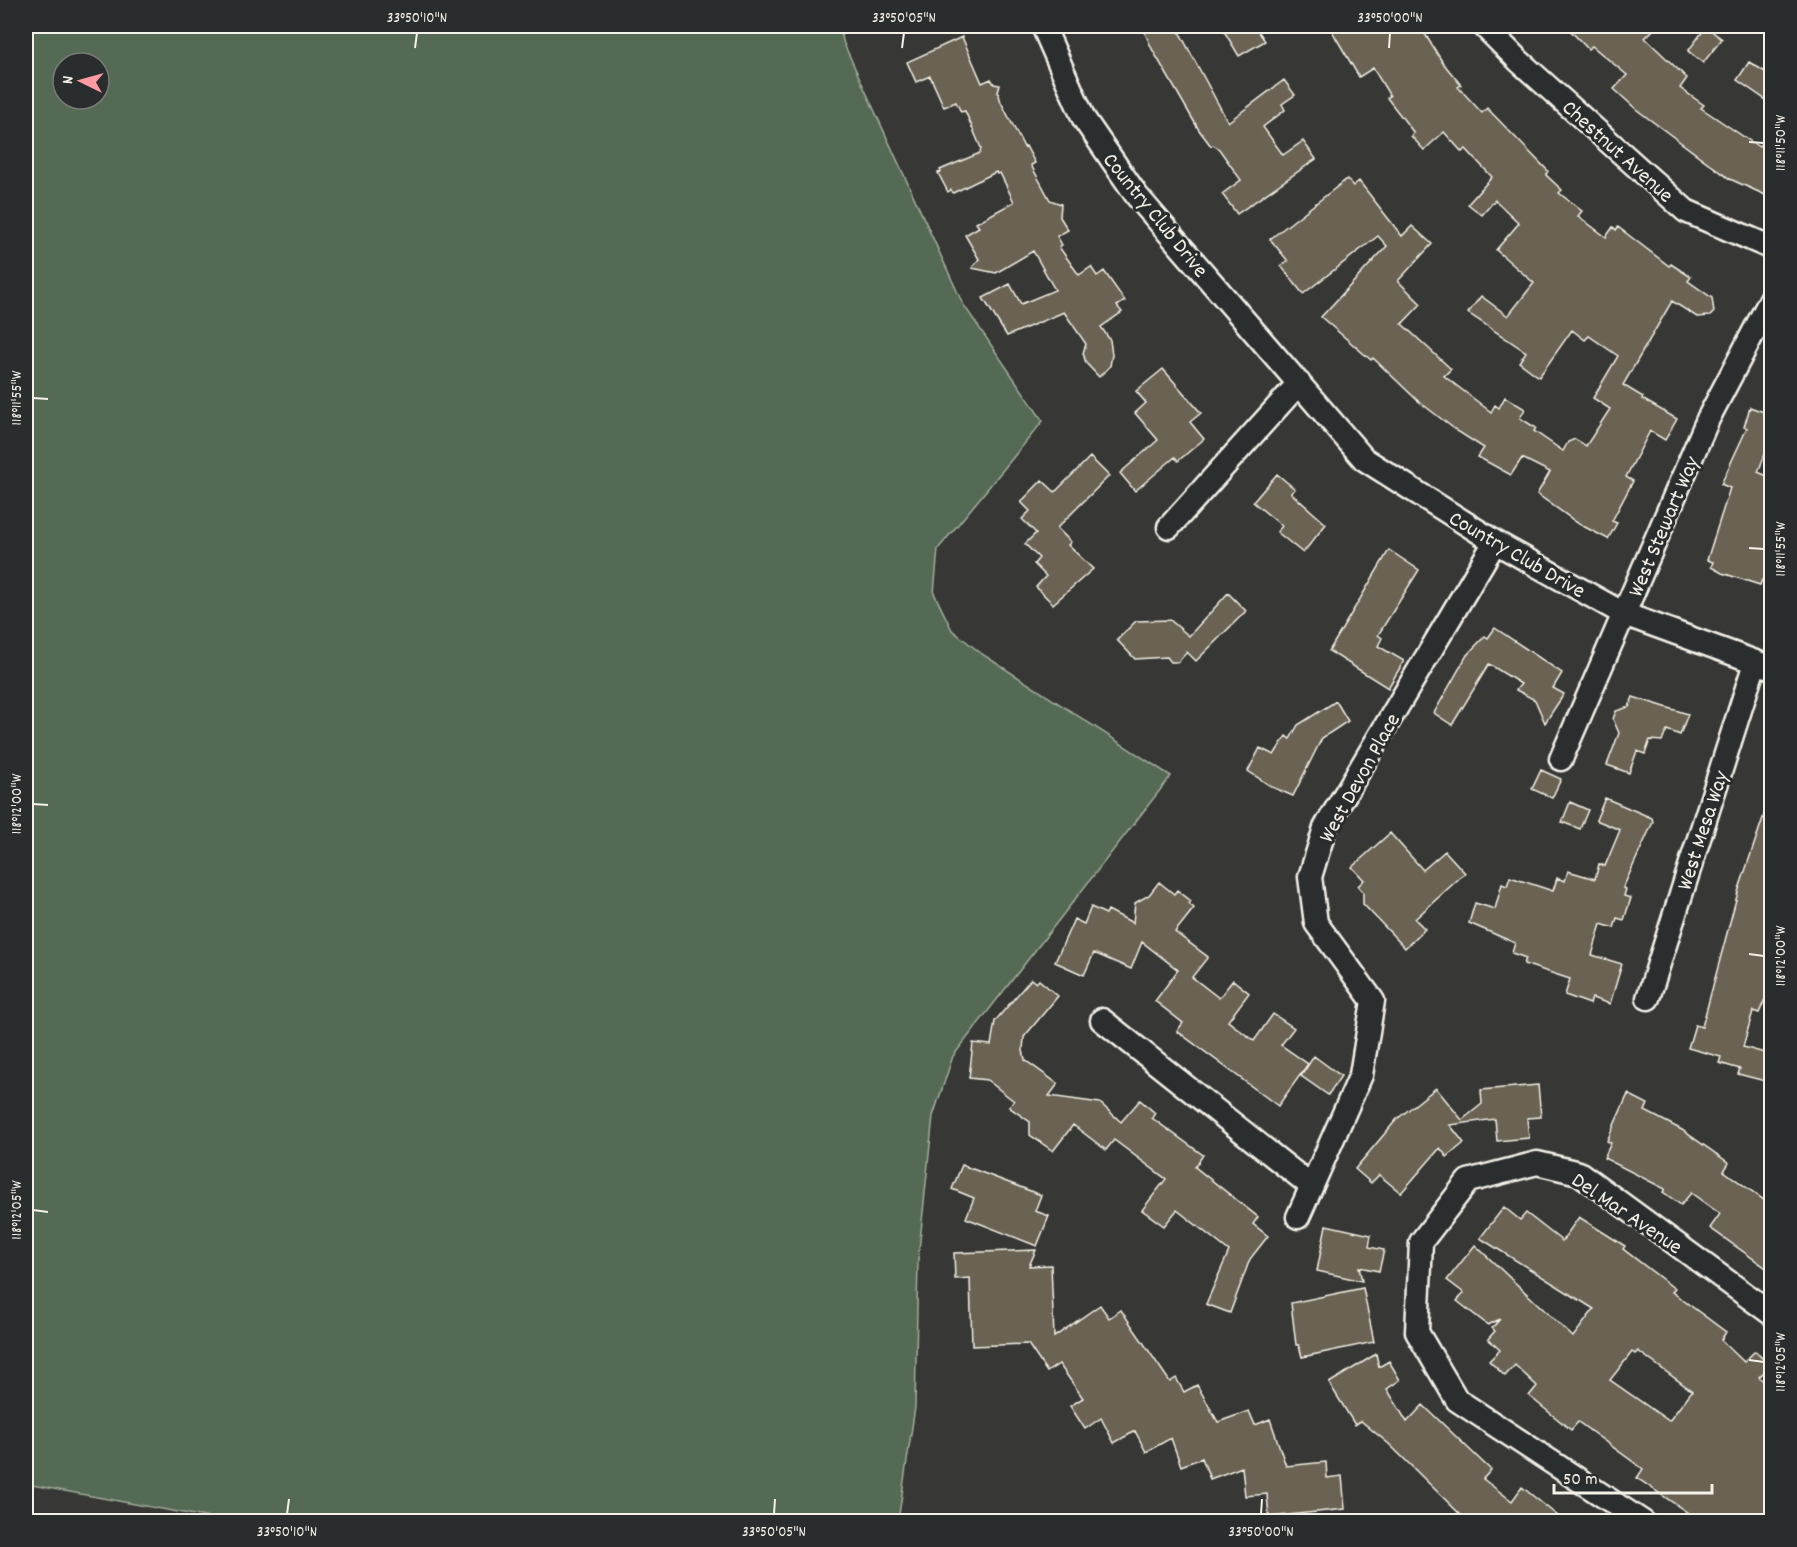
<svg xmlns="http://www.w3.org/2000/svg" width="1797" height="1547" viewBox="0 0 1797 1547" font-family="Dekko,sans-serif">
	<rect width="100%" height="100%" fill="#373835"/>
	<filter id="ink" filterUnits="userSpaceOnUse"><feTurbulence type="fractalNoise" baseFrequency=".0167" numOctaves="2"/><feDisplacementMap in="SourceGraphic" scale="12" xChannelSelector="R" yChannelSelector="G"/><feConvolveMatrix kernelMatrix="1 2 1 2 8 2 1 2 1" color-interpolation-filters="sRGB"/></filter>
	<g filter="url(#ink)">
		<path fill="#556a55" stroke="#a4ae9e" stroke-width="1.5" fill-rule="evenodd" d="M26,26H839L844,44L963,304L1043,421L938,549L934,593L952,630L982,654L1171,776L953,1056L933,1116L918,1260L915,1407L898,1521L232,1522L26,1484ZM63,63H99V99H63Z"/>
		<path fill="#6b6453" stroke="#f4f1e8" stroke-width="1.5" fill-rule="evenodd" d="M1142,26H1176L1228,122L1284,80L1295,95L1282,104L1285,110L1263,127L1283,155L1303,141L1316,159L1237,214L1222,194L1241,180L1219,149L1213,145L1211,146L1199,130L1152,49Z
			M1221,26H1255L1265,41L1239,56Z
			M1329,26H1420L1443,63L1461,85L1458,87L1482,113L1487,108L1548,171L1546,175L1562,190L1559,193L1582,211L1578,216L1606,237L1613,227L1616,230L1618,227L1669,266L1671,264L1691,277L1688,281L1712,298L1714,312L1710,316L1697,317L1672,301L1623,385L1643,397L1642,399L1677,419L1665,440L1650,431L1626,477L1633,481L1612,521L1617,523L1608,539L1579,524L1537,494L1550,472L1522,458L1511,475L1478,457L1484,448L1457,431L1417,400L1373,358L1371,360L1321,317L1387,246L1378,236L1303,294L1281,266L1288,261L1270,239L1347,179L1353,186L1359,181L1402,236L1412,226L1432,244L1398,281L1421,304L1402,324L1451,369L1444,376L1491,412L1495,405L1499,408L1505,397L1525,409L1520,418L1536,428L1534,431L1563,451L1568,442L1575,439L1586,446L1610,409L1593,398L1618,356L1589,336L1585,340L1572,330L1539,377L1519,362L1526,352L1468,313L1481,296L1508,316L1534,283L1496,250L1519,223L1495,200L1482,215L1468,204L1492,177L1466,149L1462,152L1444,132L1424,150L1411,136L1414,133L1387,98L1390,96L1373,68L1359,77Z
			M1566,26H1657L1645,38L1687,78L1680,88L1704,105L1701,108L1759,147L1772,121V198L1730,179L1637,110L1614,89L1627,75L1592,46L1588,49Z
			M1706,27L1722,39L1703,63L1688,51Z
			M962,37L982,83L991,79L994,84L1000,85L998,92L1001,102L1024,147L1026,146L1035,163L1031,165L1050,200L1061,204L1060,217L1068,230L1057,236L1062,245L1059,247L1079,275L1091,267L1097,276L1104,271L1125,301L1117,306L1122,312L1101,327L1110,340L1112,355L1110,366L1099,377L1086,363L1083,353L1086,344L1064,312L1007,336L983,298L1010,284L1021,304L1055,290L1033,251L996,273L972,268L979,259L965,235L979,227L976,223L1014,202L1000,173L997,174L996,172L953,193L951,190L948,192L938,173L941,172L940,170L980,153L981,148L965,111L961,112L956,102L944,107L930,76L916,82L907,62Z
			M1749,62L1772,76V104L1737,80Z
			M1163,369L1201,413L1190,422L1204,439L1178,461L1175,457L1135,491L1120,473L1158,440L1135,413L1146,403L1136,391Z
			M1750,407L1772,415V437L1758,472L1772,478V583L1762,580L1760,585L1722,573L1711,567L1713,562L1707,560L1730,488L1721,484L1747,428L1744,427Z
			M1090,457L1109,476L1057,528L1071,542L1068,545L1093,569L1053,604L1036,587L1046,576L1034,564L1039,558L1025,544L1036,533L1022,519L1030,511L1021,502L1042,480L1055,492Z
			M1277,474L1295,489L1291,493L1326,524L1303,553L1277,532L1282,526L1253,502Z
			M1389,550L1419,570L1378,635L1382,638L1378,646L1404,661L1388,688L1329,651Z
			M1228,593L1246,611L1196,661L1187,652L1178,662H1171L1167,657L1135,659L1117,640L1136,621L1170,620L1189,636Z
			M1495,628L1562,673L1553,688L1564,694L1545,723L1535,700L1516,690L1521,684L1489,664L1452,725L1434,713L1467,655L1485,636L1488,638Z
			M1633,697L1688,714L1680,735L1667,730L1662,741L1650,740L1645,754L1637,751L1629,773L1607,765L1619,733L1613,719L1616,711L1629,707Z
			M1336,701L1348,721L1322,738L1293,796L1272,787L1248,771L1260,748L1274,755L1286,736L1290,739L1298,725Z
			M1541,770L1561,779L1552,798L1532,789Z
			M1605,798L1652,818L1653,822L1623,888L1626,889L1624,896L1631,898L1624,920L1617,918L1614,928L1601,924L1592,955L1622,964L1610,1004L1592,998L1590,1004L1565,995L1570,979L1524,964L1526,958L1512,953L1515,943L1469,923L1475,903L1495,909L1502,884L1507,886L1510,877L1553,891L1557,878L1565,881L1568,871L1595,879L1599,864L1605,866L1620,830L1596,820Z
			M1570,802L1588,810L1580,829L1562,822Z
			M1767,806L1772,807V892L1764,912L1772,914V999L1766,997L1759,1013L1753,1011L1743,1047L1772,1055L1769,1082L1738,1074L1740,1069L1719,1063L1721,1057L1688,1048L1695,1025L1702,1027L1738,892Z
			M1390,833L1423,870L1445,851L1465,873L1415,919L1425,929L1405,948L1363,904V892L1358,886L1364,880L1352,867Z
			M1159,882L1174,894L1177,890L1191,901L1189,904L1194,908L1175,932L1208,957L1192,977L1219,998L1233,980L1249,993L1228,1021L1254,1041L1273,1014L1294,1028L1281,1045L1308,1064L1278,1106L1177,1031L1183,1023L1155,1001L1178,970L1142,942L1131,969L1094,953L1084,975L1055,962L1074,919L1084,924L1091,907L1106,914L1108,910L1133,923L1135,903L1149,895Z
			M1031,979L1036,983L1039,980L1058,996L1024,1037L1023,1050L1025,1060L1058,1084L1049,1096L1100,1103L1121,1122L1140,1100L1155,1113L1152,1118L1203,1155L1195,1167L1258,1217L1253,1224L1268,1236L1250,1259L1230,1313L1206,1304L1229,1251L1177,1210L1164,1226L1142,1210L1166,1179L1114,1140L1106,1150L1073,1125L1053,1151L1030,1135V1122L1009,1107L1014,1101L987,1080L969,1078L973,1043L991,1045L995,1021Z
			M1314,1056L1341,1076L1328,1095L1301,1076Z
			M1538,1085L1541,1117L1527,1118L1529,1138L1497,1141L1495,1119L1450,1125L1464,1143L1447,1157L1440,1148L1401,1193L1379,1175L1371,1183L1355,1169L1397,1119L1436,1088L1462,1120L1482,1104L1481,1090Z
			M1628,1094L1648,1104L1645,1111L1682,1130L1729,1163L1724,1171L1772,1206V1222L1766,1231L1772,1236V1272L1710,1228L1720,1214L1691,1193L1681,1205L1663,1192L1665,1189L1604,1158L1611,1143L1607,1141Z
			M962,1165L1041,1195L1035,1211L1049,1216L1037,1246L966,1218L974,1198L952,1189Z
			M1504,1207L1520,1220L1526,1213L1562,1241L1579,1217L1625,1246L1623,1249L1675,1289L1672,1292L1726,1332L1721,1340L1744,1362L1755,1351L1770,1366L1759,1377L1772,1389V1521H1700L1637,1478L1643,1469L1578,1422L1571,1430L1529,1396L1537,1386L1515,1365L1505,1376L1489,1361L1500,1350L1488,1339L1495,1331L1492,1328L1500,1319L1488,1325L1457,1301L1464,1293L1447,1280L1475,1245L1573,1337L1594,1309L1480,1238ZM1638,1351L1692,1391L1669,1421L1610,1380L1632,1352L1635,1354Z
			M1326,1225L1371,1235L1369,1247L1384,1250L1379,1271L1359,1267L1362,1281L1317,1271Z
			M1036,1250L1029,1266L1051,1265L1054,1337L1100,1305L1109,1318L1121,1310L1170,1382L1176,1378L1184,1392L1197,1385L1218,1422L1249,1411L1255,1425L1270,1419L1286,1466L1326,1462L1327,1478L1342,1476L1345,1509L1269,1517L1267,1494L1245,1496L1242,1467L1210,1479L1202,1458L1181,1466L1171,1438L1146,1452L1135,1431L1114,1443L1101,1418L1085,1429L1070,1406L1083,1398L1059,1364L1047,1372L1028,1344L972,1346L970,1278L955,1279L954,1253Z
			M1363,1288L1374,1342L1302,1357L1299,1345H1296L1291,1303Z
			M1376,1354L1379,1367L1389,1361L1400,1380L1387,1389L1407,1422L1423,1405L1491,1470L1483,1479L1512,1501L1522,1487L1564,1521H1467L1389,1444L1361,1421L1355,1425L1329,1383Z"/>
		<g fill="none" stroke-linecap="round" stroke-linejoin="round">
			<defs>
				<path id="minor" d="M1043,26L1084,119L1137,196L1364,459L1495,542L1624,614L1772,668
					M1484,26L1519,61L1686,211L1772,248
					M1169,527L1299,383
					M1561,759L1708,419L1772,297
					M1648,998L1755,663
					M1102,1020L1310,1185
					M1298,1217L1361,1075L1373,1001L1316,923L1310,877L1325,828L1495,542
					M1643,1522L1457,1400L1417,1332L1421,1242L1468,1181L1537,1163L1579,1173L1772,1314"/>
			</defs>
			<use href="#minor" stroke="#f4f1e8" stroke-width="27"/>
			<use href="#minor" stroke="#2a2d2e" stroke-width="22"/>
		</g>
	</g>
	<path fill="none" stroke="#f4f1e8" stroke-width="2" d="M415,48L417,33M902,48L904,33M1389,48L1390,33M1749,142L1764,143M33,398L48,399M1749,548L1764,549M33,804L48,805M1749,954L1764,956M33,1210L48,1212M1749,1360L1764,1362M287,1514L289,1499M774,1514L775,1499M1261,1514L1262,1499"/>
	<g text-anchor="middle" stroke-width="6" stroke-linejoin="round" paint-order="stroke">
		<g font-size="22" fill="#f4f1e8" stroke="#2a2d2e">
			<text transform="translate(1619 150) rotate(42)" y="8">Chestnut Avenue</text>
			<text transform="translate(1157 214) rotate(51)" y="8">Country Club Drive</text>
			<text transform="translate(1662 526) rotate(-67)" y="8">West Stewart Way</text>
			<text transform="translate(1518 553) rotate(30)" y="8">Country Club Drive</text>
			<text transform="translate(1358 777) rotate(-61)" y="8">West Devon Place</text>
			<text transform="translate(1701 830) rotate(-72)" y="8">West Mesa Way</text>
			<text transform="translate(1628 1212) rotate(34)" y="8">Del Mar Avenue</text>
		</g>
	</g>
	<rect width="1797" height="1547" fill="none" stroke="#2a2d2e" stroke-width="66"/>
	<g transform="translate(81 81) rotate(275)"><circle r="28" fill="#2a2d2e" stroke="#7b7b78" stroke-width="1.5"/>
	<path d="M0-4.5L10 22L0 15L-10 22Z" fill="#ff9aa2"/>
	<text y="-9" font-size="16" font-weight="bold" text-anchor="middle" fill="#f4f1e8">N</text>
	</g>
	<path d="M1554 1484v9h158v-9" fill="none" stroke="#f4f1e8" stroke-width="3"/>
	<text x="1563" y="1484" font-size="18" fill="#f4f1e8" stroke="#2a2d2e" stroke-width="4.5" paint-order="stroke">50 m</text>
	<rect x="33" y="33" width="1731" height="1481" fill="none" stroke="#f4f1e8" stroke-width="2"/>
	<g font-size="15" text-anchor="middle" fill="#f4f1e8">
		<text x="417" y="22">33°50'10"N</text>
		<text x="904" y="22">33°50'05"N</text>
		<text x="1390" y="22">33°50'00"N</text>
		<text transform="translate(1780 143) rotate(-90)" y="5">118°11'50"W</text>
		<text transform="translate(16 398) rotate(-90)" y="5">118°11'55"W</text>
		<text transform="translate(1780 549) rotate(-90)" y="5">118°11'55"W</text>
		<text transform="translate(16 804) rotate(-90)" y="5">118°12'00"W</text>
		<text transform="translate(1780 956) rotate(-90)" y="5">118°12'00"W</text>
		<text transform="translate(16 1210) rotate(-90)" y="5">118°12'05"W</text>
		<text transform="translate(1780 1362) rotate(-90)" y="5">118°12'05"W</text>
		<text x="287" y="1536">33°50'10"N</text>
		<text x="774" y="1536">33°50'05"N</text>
		<text x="1261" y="1536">33°50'00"N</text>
	</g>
</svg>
